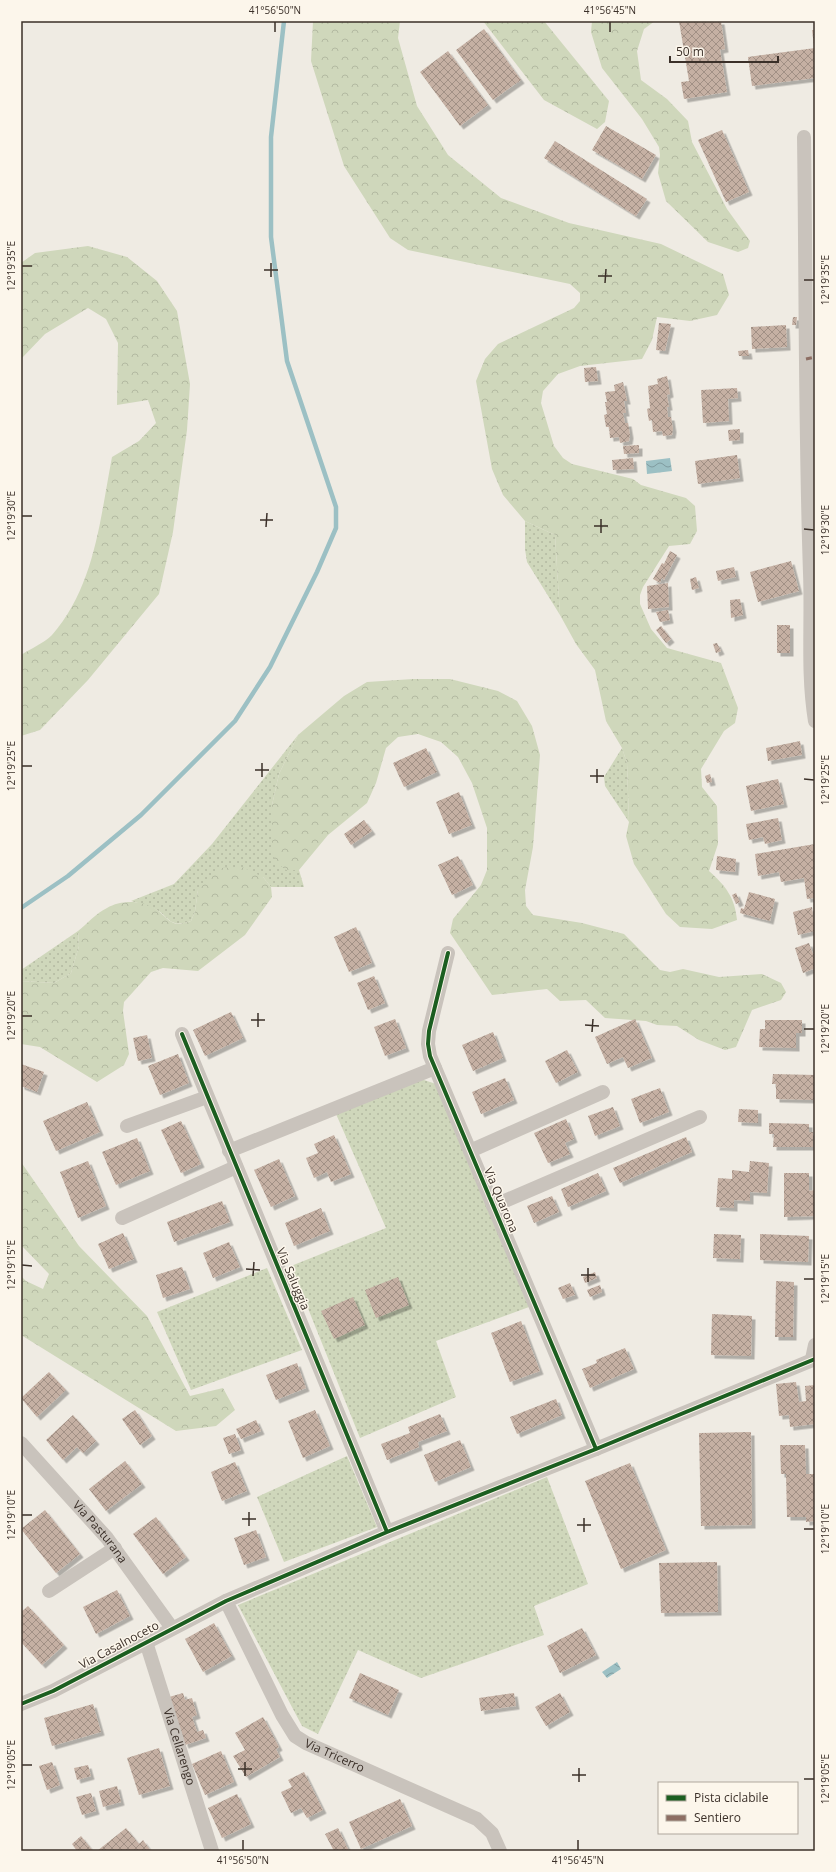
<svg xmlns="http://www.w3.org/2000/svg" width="836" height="1872" viewBox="0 0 836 1872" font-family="'Open Sans',sans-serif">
	<defs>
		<pattern id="grass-dots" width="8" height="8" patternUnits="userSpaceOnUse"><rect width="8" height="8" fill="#cfd7bb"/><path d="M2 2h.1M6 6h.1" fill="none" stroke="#b3b9a1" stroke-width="1.8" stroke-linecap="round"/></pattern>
		<pattern id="forest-crowns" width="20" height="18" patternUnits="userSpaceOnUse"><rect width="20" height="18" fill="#cfd7bb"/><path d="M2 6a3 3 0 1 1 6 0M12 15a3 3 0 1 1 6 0" fill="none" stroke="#b3b9a1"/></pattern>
		<pattern id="water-waves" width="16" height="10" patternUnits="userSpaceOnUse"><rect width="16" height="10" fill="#9cc0c4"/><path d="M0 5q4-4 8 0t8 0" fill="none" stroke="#809c9f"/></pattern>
		<pattern id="building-cross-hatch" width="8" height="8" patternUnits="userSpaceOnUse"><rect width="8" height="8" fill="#c5b0a3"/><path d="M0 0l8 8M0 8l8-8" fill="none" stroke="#a19085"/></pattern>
		<filter id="shadow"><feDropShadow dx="3.5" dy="3.5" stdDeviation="0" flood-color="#0004"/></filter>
	</defs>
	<rect width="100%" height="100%" fill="#efebe3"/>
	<path fill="url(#grass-dots)" d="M525,521L555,535L560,615L527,562L525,549Z
		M298,735L279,774L272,805L286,870H299L304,887H271L263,877L198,890L195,911L191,921C167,929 171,916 153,908C146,905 138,903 131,901L174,884L212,844Z
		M622,748L627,763L629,822L605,786L604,777Z
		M78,931L79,946L71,973L54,983L21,981V970Z
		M421,1079L436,1084L529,1307L436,1341L456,1397L360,1438L291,1266L386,1228L336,1114Z
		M267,1268L302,1350L191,1390L157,1312Z
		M347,1456L377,1527L284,1562L257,1497Z
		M547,1477L588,1584L534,1606L544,1635L421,1678L358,1650L318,1734L302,1726L238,1605Z"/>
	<path fill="url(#forest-crowns)" d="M313,21H400L398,38L417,106L448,155L501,198L569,223L661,244L723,274L729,295L717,315L690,321L657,317L652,340L642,359L580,366L558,374L543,391L541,403L554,446L563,458L572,464L633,479L641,485L686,498L695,506L697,531L690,544L669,546L643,587L640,595V604L651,629L667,648L721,663L738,708L735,723L724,731L701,769L702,787L717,806L718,844L709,871C726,886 735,898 737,920L712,929L680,927L666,914L634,864L626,836L629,822L627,763L622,748L606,721L595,670L576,644L560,615L555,535L525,521L503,495L492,469L476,381L485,359L498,344L574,308L580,301V293L570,284L408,250L390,238L344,166L311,61Z
		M483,21H544L609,101L605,122L597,129L544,100Z
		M592,21H655L644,29L637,51L641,80L667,99L688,121L692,142L727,209L750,241L748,248L738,252L708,242L666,201L658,173L660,155L659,147L642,119L602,68L591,32Z
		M88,246L127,257L157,281L177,311L190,384L187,430L173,532L159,594L88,680L40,730L21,736V655C30,649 44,643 52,635C95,586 100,519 112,457L139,441L156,423L148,400L117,405L118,343L106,319L88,308L45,334L21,359V263L35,253Z
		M413,679H450L498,691L517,701L532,726L540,755L533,847L525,890L526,906L533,915L582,923L624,934L660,970L670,972L683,969L719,977L762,974L781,983L786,992L781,1000L752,1010L736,1047L725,1050L699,1040L677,1026L657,1025L646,1021L605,1018L586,1000L560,1001L547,989L492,995L450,933L453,919L481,885L487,870V828L472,783L458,757L441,742L418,734L398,737L386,748L376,783L367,803L328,835L299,870H286L276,862L272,852V805L279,774L298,735L344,696L367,682Z
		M242,867L263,877L271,887L272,897L245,935L198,971L163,968L151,972L124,1002L123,1011L129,1054L124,1065L97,1082L40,1047L21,1044V981L54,983L71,973L79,946L78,931C87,924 96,913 107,908C120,900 141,900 154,908C170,918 169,929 191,921L195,911L198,890L220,868Z
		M21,1162L79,1246L147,1316L190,1396L223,1388L235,1410L216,1426L176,1431L21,1335V1276L26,1281L43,1289L49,1274L21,1245Z"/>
	<path fill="url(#water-waves)" d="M670,458L672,471L647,474L646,461Z
		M617,1662L621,1669L607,1678L602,1672Z"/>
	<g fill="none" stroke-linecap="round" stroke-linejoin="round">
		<path stroke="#9cc0c4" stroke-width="4.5" d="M21,908L68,876L141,815L235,721L270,667L317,572L336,528V507L287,361L271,237V137L284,21"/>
	</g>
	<path fill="url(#building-cross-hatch)" filter="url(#shadow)" d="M679,21H721L725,49L720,50L727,92L684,99L681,82L689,81Z
		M484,29L521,80L493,100L456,50Z
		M812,30H815V46H814Z
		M815,48V78L752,86L748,57Z
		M448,51L488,105L460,126L420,72Z
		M606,126L656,155L642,179L592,150Z
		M722,130L749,192L726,202L698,140Z
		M555,141L647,199L636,216L544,158Z
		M793,317H797L796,325H792Z
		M659,323L671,324L665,351L656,350Z
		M786,325L787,347L752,349L751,327Z
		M748,350L749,356H739L738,351Z
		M596,367L598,381L585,382L584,368Z
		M667,376L670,394L667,395L669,407H667L668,417H671L673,429L672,435L663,436L662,431L653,432L652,420L649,421L647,409L650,408L648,386L658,384L657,379Z
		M623,382L627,401H624L626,413H623L625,423H628L630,435L629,441L620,443L619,437L610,438L609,427H606L604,415L607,414L605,402H607L605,392L615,391L614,385Z
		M737,388L738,398L728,399L729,421L703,423L701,390Z
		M740,429V440L729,441L728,430Z
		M639,445V453L624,454L623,446Z
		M737,455L740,478L698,484L695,461Z
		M633,458L634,469L613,470L612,460Z
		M670,551L677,555L664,580L662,578L660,583L653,579L662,563L664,564Z
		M791,561L799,591L758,602L750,572Z
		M734,567L736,577L718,581L716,571Z
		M696,577L699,588L692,590L690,579Z
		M668,583L669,607L648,609L647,586Z
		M740,599L743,615L731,618L730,600Z
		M668,610L670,620L660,622L656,612Z
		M777,625H790V653H777Z
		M661,626L671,639L666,643L656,630Z
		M717,643L721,651L716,653L713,644Z
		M800,741L802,755L768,761L766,748Z
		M426,748L437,772L404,787L393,763Z
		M710,774L712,782L707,783L705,776Z
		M778,779L784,804L751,811L746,786Z
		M459,792L472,825L449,834L436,802Z
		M778,818L782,840L765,844L763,837L749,840L746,824Z
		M364,820L372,831L351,845L344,834Z
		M815,844V898L807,899L804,878L781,882L779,872L758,876L755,854Z
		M458,856L473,885L452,895L438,865Z
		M717,856L736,859L735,872L716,870Z
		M749,892L775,899L770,921L740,913L741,908L744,909Z
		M736,893L740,902L736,904L732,895Z
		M812,907L815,931L798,935L793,912Z
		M356,927L372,963L349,972L334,937Z
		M809,943L813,954L815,953V974L813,969L803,973L795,948Z
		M374,976L385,1003L368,1010L357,983Z
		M231,1012L243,1038L205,1056L193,1030Z
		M395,1019L406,1048L385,1056L374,1027Z
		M635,1019L652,1058L628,1068L623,1057L607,1064L595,1037Z
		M765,1020H802V1033H796V1048L759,1047L760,1029H765Z
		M493,1032L503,1058L473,1071L462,1045Z
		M147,1035L152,1058L138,1061L133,1038Z
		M567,1050L578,1072L556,1083L545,1061Z
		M178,1054L189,1083L160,1095L148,1066Z
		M21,1064L44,1072L37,1092L21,1086Z
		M773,1074L815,1075V1100L776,1099V1084H772Z
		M505,1078L514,1100L481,1114L472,1092Z
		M660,1088L669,1112L640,1123L631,1099Z
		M87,1102L100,1132L56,1151L43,1121Z
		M613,1107L620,1126L595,1136L588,1116Z
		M739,1109L758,1110V1123L738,1122Z
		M566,1119L574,1139L565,1143L570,1154L548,1163L534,1133Z
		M181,1121L201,1164L181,1173L161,1130Z
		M769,1123L809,1124V1132H813V1147H773L774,1134H769Z
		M334,1135L351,1174L331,1182L327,1172L314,1178L306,1158L318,1153L314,1144Z
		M686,1137L692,1152L620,1183L613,1168Z
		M137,1138L150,1171L116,1185L102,1152Z
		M279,1159L295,1196L271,1207L254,1170Z
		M88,1161L106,1206L78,1218L60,1172Z
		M750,1161L769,1163L767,1193L750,1192V1201L734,1200V1208L716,1207L718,1178L732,1179V1170L749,1172Z
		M598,1173L606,1191L568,1207L561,1189Z
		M784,1173H809V1191L815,1190V1216L784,1217Z
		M552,1196L559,1212L534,1223L527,1206Z
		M222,1201L230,1222L174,1242L167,1222Z
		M321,1208L330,1231L294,1246L285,1223Z
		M123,1233L134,1259L109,1269L98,1244Z
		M714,1234L741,1235L740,1259L713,1258Z
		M760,1234L809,1236L808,1262L760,1260Z
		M229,1242L240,1267L213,1278L203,1253Z
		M182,1267L190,1289L163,1298L156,1275Z
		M595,1272L597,1278L585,1283L583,1277Z
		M398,1277L409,1305L376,1318L365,1290Z
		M776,1281L794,1282L793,1337H775Z
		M570,1283L575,1295L563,1299L558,1288Z
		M600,1285L602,1292L590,1297L587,1290Z
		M353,1297L365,1325L334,1339L321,1311Z
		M712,1314L752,1316L751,1356L711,1355Z
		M521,1321L540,1371L510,1382L491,1333Z
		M625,1348L634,1369L590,1388L582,1369L597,1363L596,1360Z
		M297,1363L306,1388L276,1400L266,1375Z
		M49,1372L66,1390L37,1417L21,1398Z
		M796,1382L799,1402L806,1401L805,1386L815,1385V1424L790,1427L789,1415L779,1416L776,1384Z
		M556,1399L562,1415L517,1434L510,1417Z
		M135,1410L152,1436L140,1445L122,1419Z
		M315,1410L330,1446L303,1458L288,1421Z
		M440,1414L447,1431L418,1442L419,1447L387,1460L381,1444L410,1433L408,1427Z
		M73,1415L96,1441L83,1453L77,1447L63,1460L46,1440Z
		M256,1420L261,1431L241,1439L236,1429Z
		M751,1432L752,1525L701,1526L699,1433Z
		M235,1434L241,1450L229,1454L223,1438Z
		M460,1440L471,1467L435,1482L424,1455Z
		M780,1445H805L806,1474H815V1521L806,1522V1517H787L786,1474H781Z
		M125,1461L142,1484L106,1511L89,1489Z
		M235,1462L247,1491L222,1501L211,1472Z
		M630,1463L666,1550L621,1569L585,1481Z
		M45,1510L80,1554L56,1573L21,1529Z
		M156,1517L186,1557L163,1574L133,1534Z
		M256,1530L266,1557L244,1565L234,1538Z
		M717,1562L718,1612L661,1613L659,1563Z
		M117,1590L130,1616L96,1634L83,1607Z
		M28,1606L64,1645L42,1665L21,1642V1612Z
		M214,1623L232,1656L203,1672L185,1639Z
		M582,1628L596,1655L560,1673L547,1646Z
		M360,1673L399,1690L388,1715L349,1698Z
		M183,1693L185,1700L192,1698L197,1715L192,1717L197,1732L203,1730L206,1738L185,1745L169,1697Z
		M514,1693L516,1706L481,1711L479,1698Z
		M560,1693L570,1712L546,1726L535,1707Z
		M93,1704L101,1732L52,1746L44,1718Z
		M263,1717L279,1747L276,1749L280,1757L246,1777L233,1756L245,1750L235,1733Z
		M159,1748L170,1786L139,1795L127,1758Z
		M221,1751L234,1782L205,1795L192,1764Z
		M52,1762L60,1785L47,1790L39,1766Z
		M88,1765L91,1776L77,1780L74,1768Z
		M304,1772L323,1810L307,1818L301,1808L291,1813L281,1792L292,1787L288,1780Z
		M117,1786L121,1802L103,1807L99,1791Z
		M91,1793L96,1811L82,1815L76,1797Z
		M237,1794L251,1824L222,1838L208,1808Z
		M400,1799L412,1826L361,1849L349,1822Z
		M126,1828L139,1844L143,1840L151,1851H97Z
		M338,1828L349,1851H334L325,1834Z
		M81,1836L93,1851H77L72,1844Z"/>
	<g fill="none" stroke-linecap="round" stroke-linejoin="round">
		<g stroke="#c9c3bc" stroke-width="14">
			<path d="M804,137C806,282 805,428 810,573C812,623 807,672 815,721"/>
			<path d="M448,953L429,1031L428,1044L430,1056L596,1449"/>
			<path d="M182,1034L387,1532"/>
			<path d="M127,1126L207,1097"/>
			<path d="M229,1151L435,1068"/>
			<path d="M470,1151L603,1092"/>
			<path d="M493,1206L700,1117"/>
			<path d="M122,1218L236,1167"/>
			<path d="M812,1359L815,1345"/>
			<path id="s1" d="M21,1443L107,1538L172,1628"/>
			<path d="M49,1591L115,1548"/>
			<path id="s2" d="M226,1601L282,1715L295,1736L306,1743L477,1819L492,1833L500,1851"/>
			<path id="s3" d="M146,1642L212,1851"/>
			<path d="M21,1704L53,1691L226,1601L387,1532L596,1449L815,1359"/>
		</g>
		<path stroke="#8d6e63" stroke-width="3" stroke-dasharray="6 3" stroke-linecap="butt" d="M806,359L815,357"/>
		<defs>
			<path id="cycleway" d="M448,953L429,1031L428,1044L430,1056L596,1449
				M182,1034L387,1532
				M21,1704L53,1691L226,1601L387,1532L596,1449L815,1359"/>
		</defs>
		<use href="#cycleway" stroke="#fcf6eb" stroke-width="6"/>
		<use href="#cycleway" stroke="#1b5e20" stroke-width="4"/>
	</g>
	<path fill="none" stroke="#3b3029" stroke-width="1.5" d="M275,32V22M610,32V22M22,266H32M264,270H278M598,276H612M271,277V263M804,280H814M605,283L606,269M22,516H32M260,520H273M594,526H608M266,527L267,513M804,529L814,530M601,533V519M22,766H32M255,770H269M590,776H604M262,777V763M804,779L814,780M597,783V769M22,1016H32M251,1020H265M585,1025L599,1026M258,1027V1013M804,1029H814M592,1032L593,1019M22,1265L32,1266M246,1269L260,1270M581,1275H595M253,1276L254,1262M804,1279H814M588,1282V1268M22,1515H32M242,1519H256M577,1525H591M249,1526V1512M804,1529H814M584,1532V1518M22,1765H32M238,1769H252M572,1775H586M245,1776V1762M804,1779H814M579,1782V1768M243,1850V1840M578,1850V1840"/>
	<g text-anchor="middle" stroke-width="3" stroke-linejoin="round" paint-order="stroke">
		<g font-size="12" fill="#3b3029" stroke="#fcf6eb">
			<text transform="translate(501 1200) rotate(67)" y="4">Via Quarona</text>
			<text transform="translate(293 1279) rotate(67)" y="4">Via Saluggia</text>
			<text dy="4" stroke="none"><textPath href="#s1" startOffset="119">Via Pasturana</textPath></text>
			<text transform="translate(119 1645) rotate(-28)" y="4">Via Casalnoceto</text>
			<text dy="4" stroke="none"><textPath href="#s3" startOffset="110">Via Cellarengo</textPath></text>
			<text dy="4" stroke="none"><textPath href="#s2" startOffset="196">Via Tricerro</textPath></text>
		</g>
	</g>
	<rect width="836" height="1872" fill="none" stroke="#fcf6eb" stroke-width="44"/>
	<rect x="658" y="1782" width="140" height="52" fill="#fcf6eb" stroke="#afa79d"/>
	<rect x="666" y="1795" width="20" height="6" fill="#1b5e20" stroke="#afa79d"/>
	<text x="694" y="1802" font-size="12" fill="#3b3029">Pista ciclabile</text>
	<rect x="666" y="1815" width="20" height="6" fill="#8d6e63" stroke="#afa79d"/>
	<text x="694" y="1822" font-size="12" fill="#3b3029">Sentiero</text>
	<path d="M670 56v6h108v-6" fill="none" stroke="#3b3029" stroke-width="2"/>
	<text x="676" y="56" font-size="12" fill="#3b3029" stroke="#fcf6eb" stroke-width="3" paint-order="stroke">50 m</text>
	<rect x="22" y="22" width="792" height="1828" fill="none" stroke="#3b3029" stroke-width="1.5"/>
	<g font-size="10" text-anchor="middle" fill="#3b3029">
		<text x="275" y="14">41°56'50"N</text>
		<text x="610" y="14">41°56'45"N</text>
		<text transform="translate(11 266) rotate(-90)" y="4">12°19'35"E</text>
		<text transform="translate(825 280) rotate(-90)" y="4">12°19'35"E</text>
		<text transform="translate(11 516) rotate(-90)" y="4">12°19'30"E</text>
		<text transform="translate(825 530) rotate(-90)" y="4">12°19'30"E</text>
		<text transform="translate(11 766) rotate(-90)" y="4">12°19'25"E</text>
		<text transform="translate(825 780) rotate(-90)" y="4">12°19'25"E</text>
		<text transform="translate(11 1016) rotate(-90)" y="4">12°19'20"E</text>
		<text transform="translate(825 1029) rotate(-90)" y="4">12°19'20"E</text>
		<text transform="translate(11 1265) rotate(-90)" y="4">12°19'15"E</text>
		<text transform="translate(825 1279) rotate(-90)" y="4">12°19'15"E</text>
		<text transform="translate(11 1515) rotate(-90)" y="4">12°19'10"E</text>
		<text transform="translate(825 1529) rotate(-90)" y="4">12°19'10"E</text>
		<text transform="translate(11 1765) rotate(-90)" y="4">12°19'05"E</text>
		<text transform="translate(825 1779) rotate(-90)" y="4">12°19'05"E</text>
		<text x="243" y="1864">41°56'50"N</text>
		<text x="578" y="1864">41°56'45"N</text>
	</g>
</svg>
